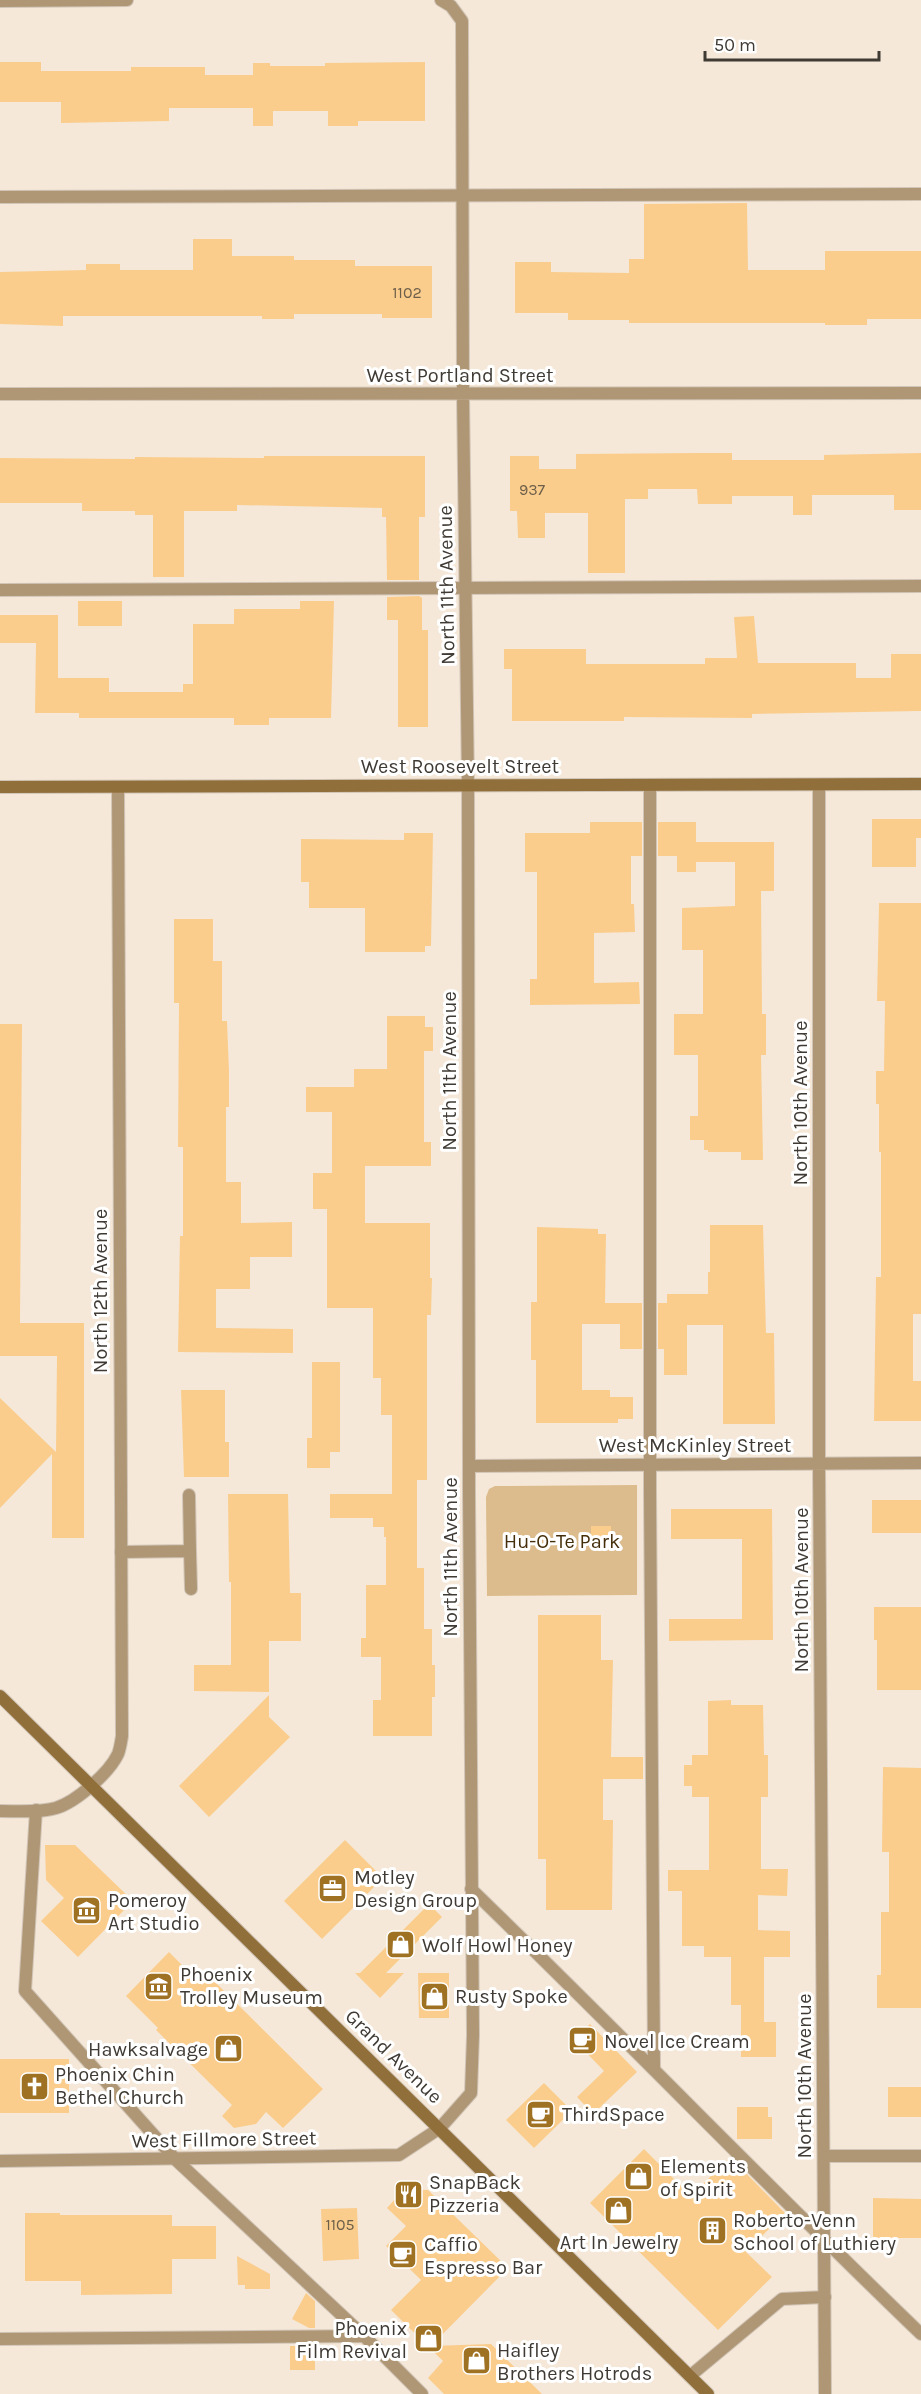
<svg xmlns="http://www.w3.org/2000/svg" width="921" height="2394" viewBox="0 0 921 2394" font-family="Karla,sans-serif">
	<rect width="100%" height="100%" fill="#f5e8d8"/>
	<path fill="#dcbb8c" d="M637,1485V1595L487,1596L486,1497L489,1489L495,1486Z"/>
	<path fill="#facd8d" d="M0,62H41V71H131V67H205V75H253V63H270V66H325V63L425,62V121H358V126H328V111H273V126H253V108H169V121L61,123V102H0Z
		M747,203L748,270H825V251H921V319H867V325H825V323H629V320H568V313H515V262H551V272L629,273V259H644V204Z
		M193,239H232V256H294V260H355V266H432V318H382V314H294V319H262V316H63V326L0,324V272L86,270V264H120V270H193Z
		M697,453H732V460H824V455L921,453V510H894V495H812V515H793V496H732V504H698L697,489H648V499H625V573H588V513H545V538H518L517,511H510V456H539V469H576V454Z
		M264,456H425V517H419V580H387L386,517H382V508L237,505V511H184V577H153V515H135V511H82V503H0V458L135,459V457L264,458Z
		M419,596L422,598V630H428V727H398V620H387V597Z
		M78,601H122V626H78Z
		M300,601H334L331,718H269V725H234V718H79V713H35L36,643H0V615H58V678H109V692H183V684H193V624H234V609H300Z
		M754,616L758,663H856V678H891V654H921V711L752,714V718L624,717V721H512V669H504V649H586V664H705V658H737L734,617Z
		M872,819H921V838H916V867H872Z
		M590,822H642V856H631V904H634L635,932L594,933V983L639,982L640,1004L530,1005V979H537V872H525V833H590Z
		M658,822H696V842H774V891H761L762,1014H766V1055H761L763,1160H741V1152H708V1150H704V1140H690V1116H698V1055H674V1014H703V950H682V908L735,906V862H696V872H677V856H658Z
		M404,833H433L431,946H425V952H365V908H309V882H301V839L404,840Z
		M879,903H921V1314H913V1381H921V1421H874L876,1277H881V1152H879V1104H876V1071H884L885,1001H877Z
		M174,919H213V961H222V1021H227L229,1071V1107H226V1182H241V1223L292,1222V1257H250V1289H216V1328L293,1329V1353L178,1352L180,1236H183V1147H178L179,1003H174Z
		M387,1016H425V1027H433V1051H424V1142H431V1166H365V1223H430V1278H432L431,1315H427V1480H417V1568H424V1629H432V1665H435V1697H432V1736H373V1700H381V1657H361V1638H366V1585H386V1537H384V1527H373V1518H330V1494H392V1415H381V1378H373V1308H327V1209H313V1173H332V1112H306V1087H354V1069H387Z
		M0,1024H22L20,1323H84V1538H52V1454L0,1508V1398L56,1452L57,1356H0Z
		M710,1225H763L766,1333H774L775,1424H723V1325H687V1375H664V1349H658V1303H667V1294H708V1272H710Z
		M537,1227L598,1229V1234H606L605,1303H642V1349H620V1324H582V1390H610V1397H633V1419H618V1423H536V1360H531V1302H537Z
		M312,1362H340V1452H330V1468H307V1438H312Z
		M181,1390H225V1442H229V1477H184Z
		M228,1494H288L290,1593H301V1641H269V1692L194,1691V1665H231V1582H229Z
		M872,1500H921V1533H872Z
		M671,1509H772L773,1640L669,1641V1619H742V1539H671Z
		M591,1526H611V1546H591Z
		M874,1607H921V1690H877V1640H874Z
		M538,1615H601V1660H613L611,1757H643V1779H603V1820H613L612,1910H546V1859H538Z
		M269,1695V1717L290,1737L209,1817L179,1786Z
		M731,1700V1705H763L764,1755H768V1797H761V1869H788L787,1896L758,1895V1930L790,1931V1957H764V2022H776V2057H741V2005H731V1957H704V1946H682V1891H668V1870H709V1797H692V1786H684V1765H692V1755H708V1701Z
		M883,1767L921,1768V2008H877V1975H881V1912H889V1852H882Z
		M345,1840L383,1878L322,1939L284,1901Z
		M45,1845H75L133,1901L78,1957L41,1921L64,1898L46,1880Z
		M429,1904L442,1917L386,1973H404L380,1998L355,1973H360Z
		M169,1952L202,1985L210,1977L323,2089L283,2128L266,2112L256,2124L234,2128L222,2116L232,2105L156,2030L158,2028L126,1996Z
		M418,1973H449V2018H419Z
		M590,2024L637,2072L593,2114L577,2097L604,2071L574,2040Z
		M0,2059H69V2113H0Z
		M544,2083L572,2111L534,2148L506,2120Z
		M888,2087H921V2117H888Z
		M737,2107H768V2117H772V2139H737Z
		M644,2149L691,2196L730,2157L785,2213L746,2252L772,2277L718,2330L590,2203Z
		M404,2189L428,2190L508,2268L431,2346L491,2344L542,2394H444L428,2378L443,2361L391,2310L421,2280L386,2246L406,2226L387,2208Z
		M873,2198L921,2199V2238H873Z
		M357,2208L359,2259L323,2261L321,2209Z
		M25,2213H60V2215H172V2226H216V2259H172V2294L81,2295V2281H25Z
		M237,2256L270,2274V2289H245V2285H238Z
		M306,2293L315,2301V2328H309L292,2319Z
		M290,2346H315V2370H290Z"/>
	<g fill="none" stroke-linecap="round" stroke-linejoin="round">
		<defs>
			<path id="lane" d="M0,197L921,194
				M0,590L921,586
				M650,785V1491L654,2067
				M189,1495L190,1551
				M121,1552L190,1551L191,1589
				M36,1810L25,1991L176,2160L364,2336L422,2394
				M471,1889C623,2036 769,2188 921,2334
				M0,2339L364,2336
				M690,2376L782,2299L825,2297"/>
			<path id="street" d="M0,1L127,0
				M0,394L921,393
				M819,785V1464L825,2394
				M469,1466L921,1463
				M0,1811C17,1811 39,1813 56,1808C76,1802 109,1773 118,1754C120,1749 121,1742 122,1736L118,787
				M824,2156H921
				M0,2161L399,2155L440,2128L471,2093L473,2035L469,1491L468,786L463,395L462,21L451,6L441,0"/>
			<path id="secondary" d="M0,787L921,784
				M0,1696L708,2394"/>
		</defs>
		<use href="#lane" stroke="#d1c5b7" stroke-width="14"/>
		<use href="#street" stroke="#d1c5b7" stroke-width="14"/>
		<use href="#secondary" stroke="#d1c5b7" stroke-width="14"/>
		<use href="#lane" stroke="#af9776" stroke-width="12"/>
		<use href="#street" stroke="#af9776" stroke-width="12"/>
		<use href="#secondary" stroke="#916f3b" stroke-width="12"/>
	</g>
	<defs>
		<symbol id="office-square" viewBox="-11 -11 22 22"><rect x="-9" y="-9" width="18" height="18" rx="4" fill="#9f7123" stroke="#fff"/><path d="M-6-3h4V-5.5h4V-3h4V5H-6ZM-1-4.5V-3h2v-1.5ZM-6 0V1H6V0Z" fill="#fff"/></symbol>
		<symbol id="museum-square" viewBox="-11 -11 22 22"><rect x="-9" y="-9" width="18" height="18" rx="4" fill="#9f7123" stroke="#fff"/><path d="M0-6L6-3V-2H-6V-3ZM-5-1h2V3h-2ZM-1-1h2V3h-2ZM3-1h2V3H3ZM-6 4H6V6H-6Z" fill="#fff"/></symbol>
		<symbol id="shop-square" viewBox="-11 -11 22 22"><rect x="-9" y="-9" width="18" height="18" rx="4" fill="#9f7123" stroke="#fff"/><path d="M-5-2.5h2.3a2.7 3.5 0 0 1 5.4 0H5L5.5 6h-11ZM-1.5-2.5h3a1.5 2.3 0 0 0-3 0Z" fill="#fff"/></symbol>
		<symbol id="cafe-square" viewBox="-11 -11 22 22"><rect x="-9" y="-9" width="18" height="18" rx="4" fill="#9f7123" stroke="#fff"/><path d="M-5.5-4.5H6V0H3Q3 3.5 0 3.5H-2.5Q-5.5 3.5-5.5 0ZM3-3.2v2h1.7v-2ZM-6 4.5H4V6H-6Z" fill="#fff"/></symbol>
		<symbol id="church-square" viewBox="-11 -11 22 22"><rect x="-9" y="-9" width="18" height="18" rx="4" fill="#9f7123" stroke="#fff"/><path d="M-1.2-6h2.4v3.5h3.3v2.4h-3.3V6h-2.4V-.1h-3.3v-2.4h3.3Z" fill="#fff"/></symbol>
		<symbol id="restaurant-square" viewBox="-11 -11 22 22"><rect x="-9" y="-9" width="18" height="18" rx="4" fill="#9f7123" stroke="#fff"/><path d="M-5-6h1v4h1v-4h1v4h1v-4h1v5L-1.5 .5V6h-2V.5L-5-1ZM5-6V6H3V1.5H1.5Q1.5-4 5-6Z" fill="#fff"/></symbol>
		<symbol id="building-square" viewBox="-11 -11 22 22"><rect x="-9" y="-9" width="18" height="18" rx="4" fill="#9f7123" stroke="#fff"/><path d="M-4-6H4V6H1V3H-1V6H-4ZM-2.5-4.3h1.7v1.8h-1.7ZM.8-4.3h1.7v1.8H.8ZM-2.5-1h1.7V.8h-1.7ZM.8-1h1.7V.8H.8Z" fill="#fff"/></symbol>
	</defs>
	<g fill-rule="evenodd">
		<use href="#office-square" x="316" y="1872" width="33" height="33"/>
		<use href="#museum-square" x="70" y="1894" width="33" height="33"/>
		<use href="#shop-square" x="384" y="1928" width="33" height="33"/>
		<use href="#museum-square" x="142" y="1970" width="33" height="33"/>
		<use href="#shop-square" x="418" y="1980" width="33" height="33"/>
		<use href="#cafe-square" x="566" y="2024" width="33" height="33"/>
		<use href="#shop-square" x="212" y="2032" width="33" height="33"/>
		<use href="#church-square" x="18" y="2070" width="33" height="33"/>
		<use href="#cafe-square" x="524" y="2098" width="33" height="33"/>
		<use href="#shop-square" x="622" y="2160" width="33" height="33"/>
		<use href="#restaurant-square" x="392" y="2178" width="33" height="33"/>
		<use href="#shop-square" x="602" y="2194" width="33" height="33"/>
		<use href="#building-square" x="696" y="2214" width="33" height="33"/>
		<use href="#cafe-square" x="386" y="2238" width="33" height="33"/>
		<use href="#shop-square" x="412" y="2322" width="33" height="33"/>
		<use href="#shop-square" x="460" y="2344" width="33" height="33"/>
	</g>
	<g text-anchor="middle" stroke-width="6" stroke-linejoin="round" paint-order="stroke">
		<g font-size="16" fill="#6e5f4a">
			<text x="407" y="298">1102</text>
			<text x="532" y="495">937</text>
			<text x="340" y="2230">1105</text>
		</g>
		<g font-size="20" fill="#3f3a34" stroke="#fff">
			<text x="460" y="382">West Portland Street</text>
			<text transform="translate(446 585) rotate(-91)" y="7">North 11th Avenue</text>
			<text x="460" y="773">West Roosevelt Street</text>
			<text transform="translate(449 1071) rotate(-90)" y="7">North 11th Avenue</text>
			<text transform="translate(800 1103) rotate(-90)" y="7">North 10th Avenue</text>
			<text transform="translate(100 1291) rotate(-90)" y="7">North 12th Avenue</text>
			<text x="695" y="1452">West McKinley Street</text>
			<text transform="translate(450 1557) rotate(-90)" y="7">North 11th Avenue</text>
			<text transform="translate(801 1590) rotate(-90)" y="7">North 10th Avenue</text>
			<text transform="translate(394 2056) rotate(44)" y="7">Grand Avenue</text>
			<text transform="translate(804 2076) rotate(-90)" y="7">North 10th Avenue</text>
			<text transform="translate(224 2139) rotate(-1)" y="7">West Fillmore Street</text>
		</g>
		<g font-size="20" fill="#452f0a" stroke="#fff">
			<text x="562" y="1548">Hu-O-Te Park</text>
		</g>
		<g font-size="20" fill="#3f3a34" stroke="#fff" text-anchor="start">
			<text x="354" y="1884">Motley<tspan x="354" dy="23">Design Group</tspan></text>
			<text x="108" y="1907">Pomeroy<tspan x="108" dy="23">Art Studio</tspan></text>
			<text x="422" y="1952">Wolf Howl Honey</text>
			<text x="180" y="1981">Phoenix<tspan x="180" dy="23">Trolley Museum</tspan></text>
			<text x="455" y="2003">Rusty Spoke</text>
			<text x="604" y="2048">Novel Ice Cream</text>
			<text x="208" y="2056" text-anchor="end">Hawksalvage</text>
			<text x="55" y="2081">Phoenix Chin<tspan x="55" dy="23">Bethel Church</tspan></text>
			<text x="562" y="2121">ThirdSpace</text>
			<text x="660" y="2173">Elements<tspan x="660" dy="23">of Spirit</tspan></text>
			<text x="429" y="2189">SnapBack<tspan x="429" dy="23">Pizzeria</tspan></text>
			<text x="733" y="2227">Roberto-Venn<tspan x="733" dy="23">School of Luthiery</tspan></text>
			<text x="619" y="2249" text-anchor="middle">Art In Jewelry</text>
			<text x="424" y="2251">Caffio<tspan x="424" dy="23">Espresso Bar</tspan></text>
			<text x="407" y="2335" text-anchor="end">Phoenix<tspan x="407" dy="23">Film Revival</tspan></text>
			<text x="497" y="2357">Haifley<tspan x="497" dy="23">Brothers Hotrods</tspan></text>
		</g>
	</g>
	<path d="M705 51v9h174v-9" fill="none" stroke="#3f3a34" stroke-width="3"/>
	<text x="714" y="51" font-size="18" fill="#3f3a34" stroke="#ffffff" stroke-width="4.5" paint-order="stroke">50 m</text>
</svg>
